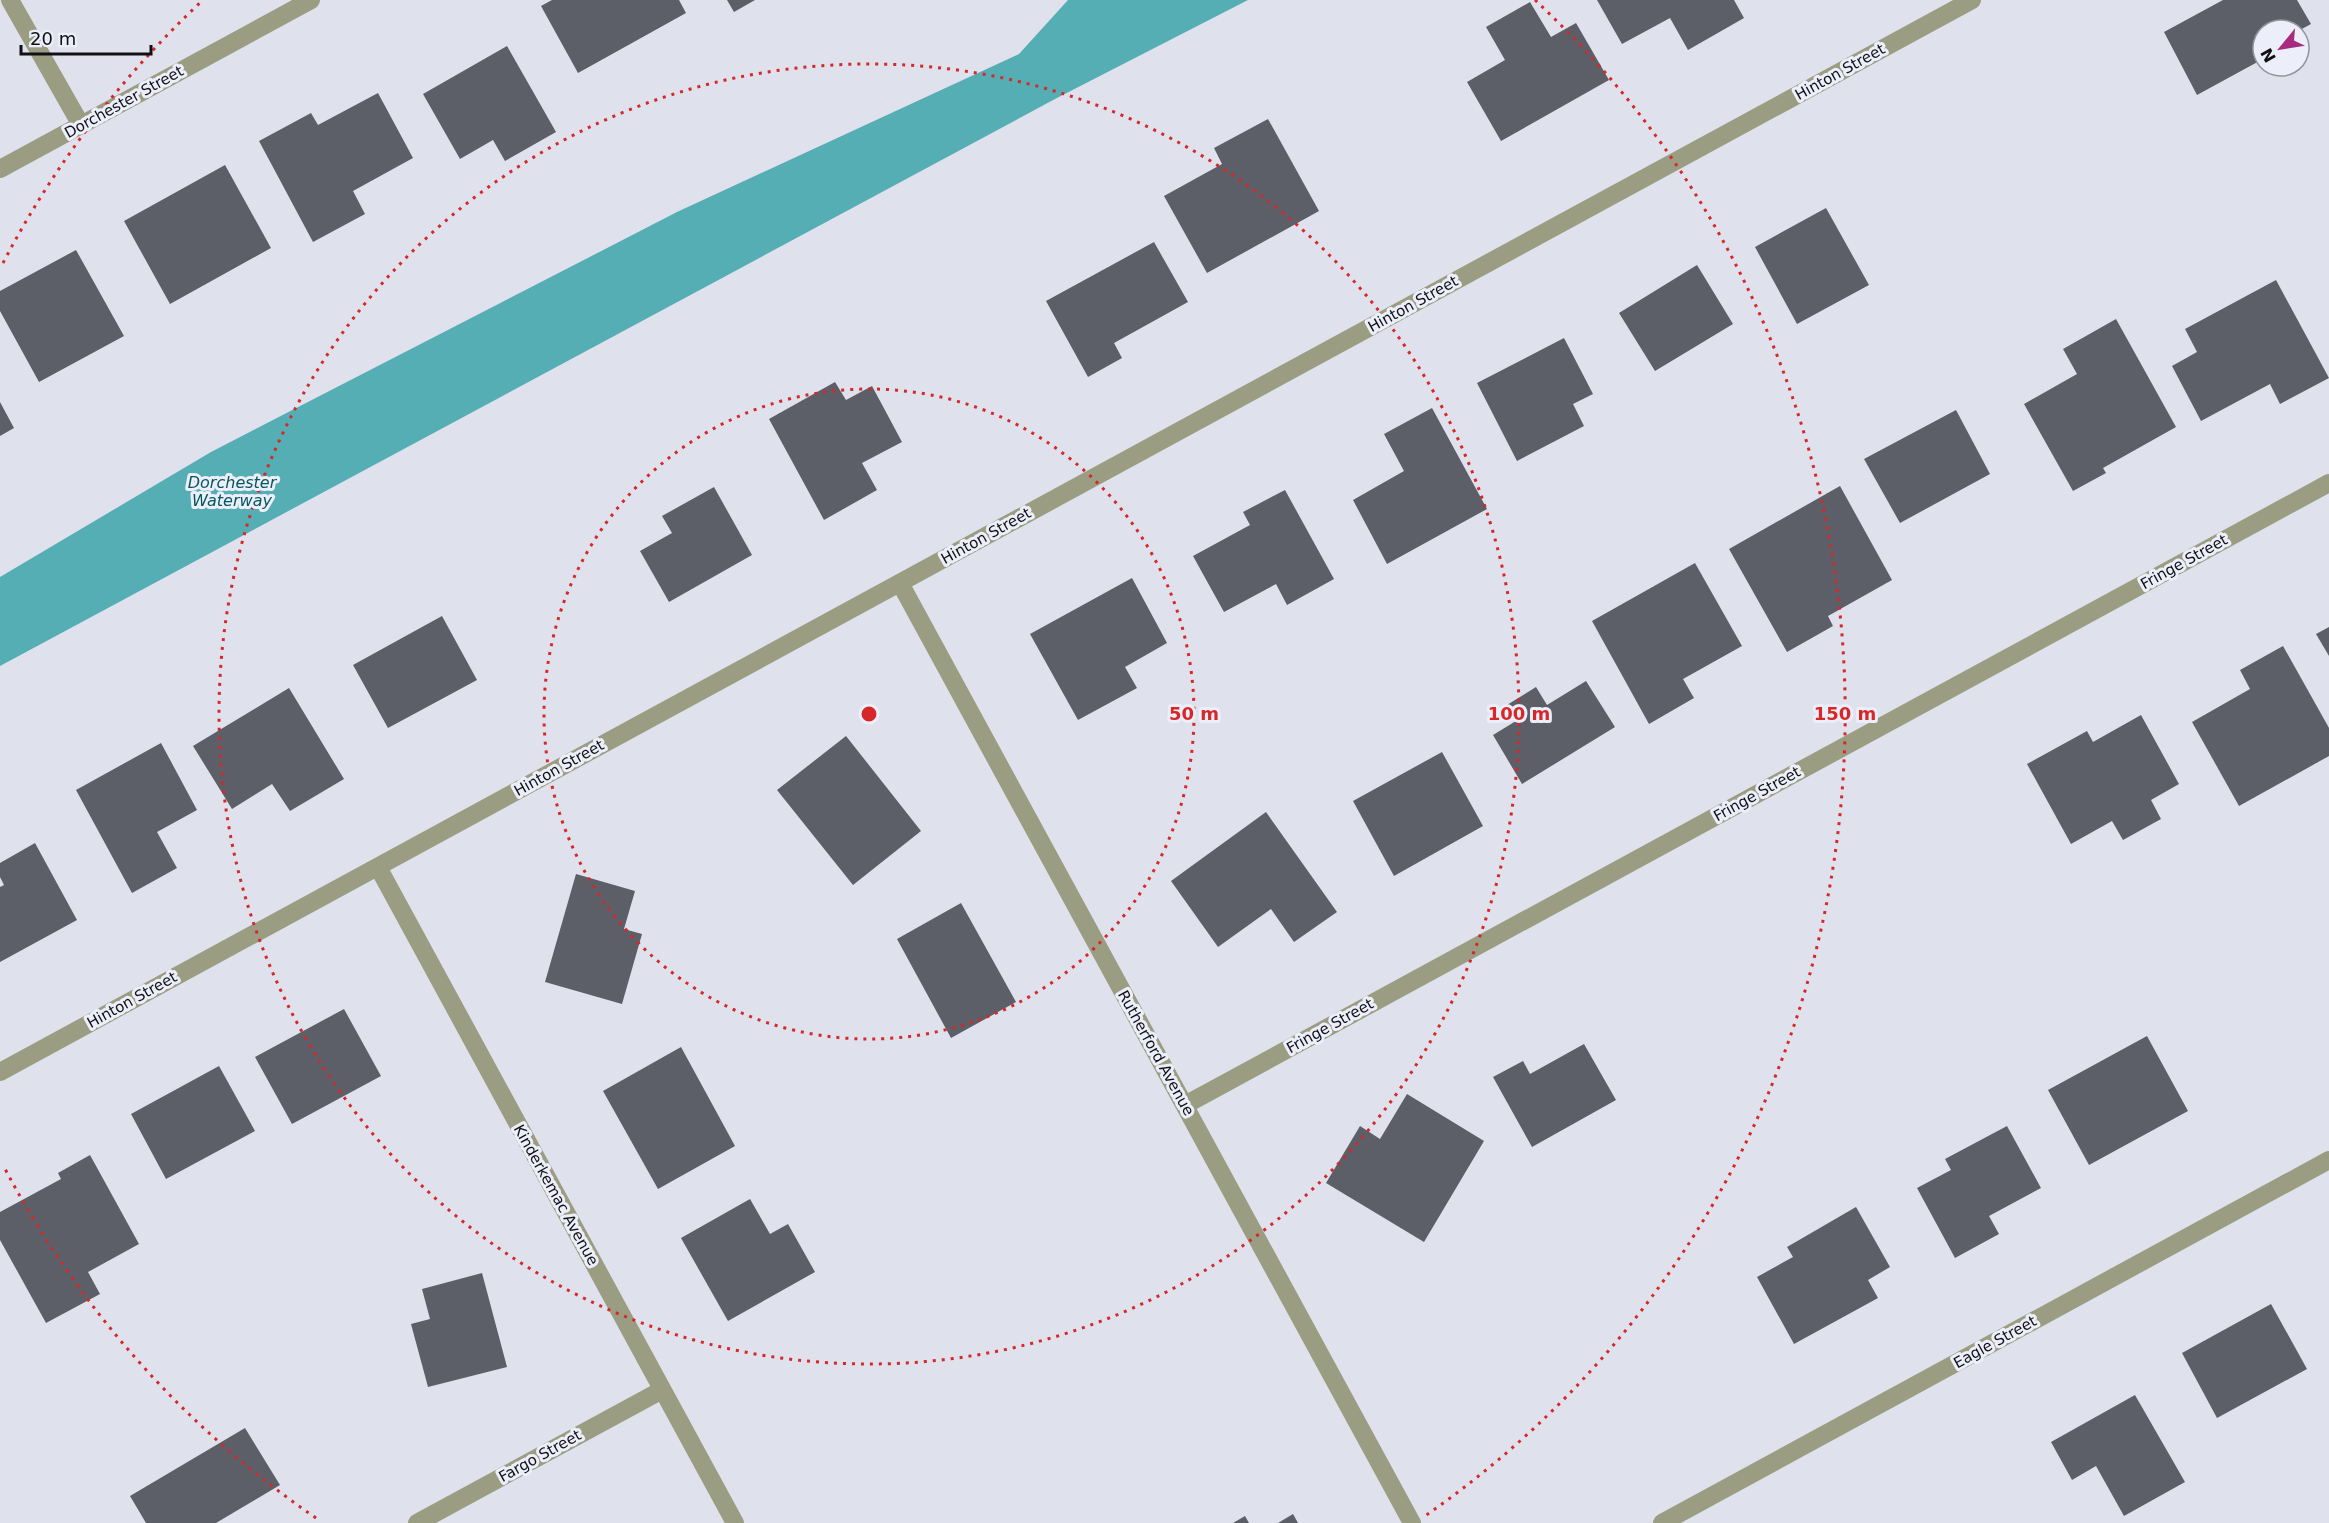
<svg xmlns="http://www.w3.org/2000/svg" width="2329" height="1523" viewBox="0 0 2329 1523" font-family="'DejaVu Sans',sans-serif">
	<rect width="100%" height="100%" fill="#dfe1ec"/>
	<path fill="#55aeb4" d="M1068,0H1248L1055,99L0,666V577L211,452L677,212L1019,54Z"/>
	<path fill="#5c5e68" d="M552,0H679L686,13L578,73L541,6Z
		M727,0H755L734,12Z
		M1597,0H1734L1744,18L1688,50L1670,18L1622,44Z
		M2223,0H2297L2311,24L2300,30H2263V59L2197,95L2164,32Z
		M1530,2L1551,37L1576,23L1609,80L1501,141L1467,82L1505,60L1486,27Z
		M507,46L556,132L505,161L493,140L460,159L423,94Z
		M378,93L413,158L353,191L365,214L313,242L259,141L311,113L318,125Z
		M1268,119L1319,211L1207,273L1164,196L1222,164L1214,148Z
		M225,165L271,248L170,304L124,221Z
		M1826,208L1869,285L1797,324L1755,247Z
		M1154,242L1188,302L1114,343L1122,358L1088,377L1046,301Z
		M76,250L124,336L39,382L0,311V291Z
		M1697,265L1733,324L1655,371L1619,313Z
		M2276,280L2329,378L2280,404L2270,384L2201,421L2172,366L2197,352L2185,329Z
		M2116,319L2176,427L2103,468L2106,473L2073,491L2024,404L2077,374L2063,349Z
		M1564,338L1593,394L1573,404L1584,426L1517,461L1477,383Z
		M835,382L846,400L872,386L902,442L862,463L877,490L824,520L769,419Z
		M0,402L14,428L0,436Z
		M1432,408L1487,509L1387,564L1353,500L1404,471L1384,434Z
		M1956,410L1990,474L1900,523L1864,459Z
		M1840,486L1892,580L1828,616L1833,626L1787,652L1729,549Z
		M714,487L752,555L669,602L640,551L672,533L662,516Z
		M1285,490L1334,579L1287,605L1276,584L1224,612L1193,556L1250,525L1243,512Z
		M1695,563L1742,646L1683,679L1694,698L1649,724L1592,621Z
		M1132,578L1167,643L1125,667L1137,688L1078,720L1030,634Z
		M442,616L477,680L388,728L353,665Z
		M2329,627V656L2316,634Z
		M2283,646L2329,728V756L2239,806L2192,722L2250,689L2240,670Z
		M1586,681L1615,727L1522,784L1493,735L1516,721L1507,705L1536,687L1547,705Z
		M289,688L344,779L290,811L272,784L232,809L193,746Z
		M2141,715L2179,784L2151,800L2161,819L2123,840L2112,821L2071,844L2027,764L2087,731L2093,742Z
		M846,736L921,831L853,885L777,790Z
		M161,743L197,810L157,832L177,868L132,893L76,790Z
		M1442,752L1483,826L1394,876L1353,801Z
		M1266,812L1337,912L1294,942L1271,909L1218,947L1171,881Z
		M35,843L77,920L0,962V887L4,885L0,877V863Z
		M576,874L635,891L624,929L642,934L622,1004L545,982Z
		M961,903L1016,1002L951,1038L897,939Z
		M344,1009L381,1076L292,1124L255,1057Z
		M2147,1036L2188,1111L2089,1165L2048,1090Z
		M1584,1044L1616,1100L1532,1147L1493,1077L1523,1061L1530,1074Z
		M681,1047L735,1146L658,1189L603,1091Z
		M219,1066L255,1131L166,1179L131,1114Z
		M1407,1094L1484,1141L1424,1242L1326,1183L1360,1126L1380,1139Z
		M2007,1126L2041,1188L1989,1216L1999,1234L1955,1258L1917,1188L1951,1170L1945,1159Z
		M90,1155L139,1244L88,1272L100,1294L46,1323L0,1240V1212L61,1179L58,1173Z
		M750,1199L770,1234L788,1224L815,1272L728,1321L681,1238Z
		M1856,1207L1890,1267L1868,1280L1878,1298L1794,1344L1757,1277L1793,1257L1787,1247Z
		M482,1273L507,1367L428,1387L411,1324L430,1319L422,1289Z
		M2271,1304L2307,1369L2217,1418L2182,1353Z
		M2135,1395L2185,1482L2124,1516L2096,1466L2072,1480L2051,1442Z
		M245,1428L280,1485L216,1523H146L130,1496Z
		M1293,1514L1298,1523H1278Z
		M1245,1516L1249,1523H1233Z"/>
	<g fill="none" stroke-linecap="round" stroke-linejoin="round">
		<path stroke="#9a9d82" stroke-width="18" d="M10,0L81,125
			M0,169L311,0
			M900,583L1412,1523
			M378,867L735,1523
			M0,1072L1972,0
			M1185,1105L2329,483
			M417,1523L662,1390
			M1662,1523L2329,1160"/>
	</g>
	<g fill="none" stroke="#d62828" stroke-width="3" stroke-dasharray="3 6">
		<circle cx="869" cy="714" r="325"/>
		<circle cx="869" cy="714" r="650"/>
		<path d="M316 1518A976 976 0 0 1 3 1165M3 263A976 976 0 0 1 203 0M1535 0A976 976 0 0 1 1422 1518"/>
	</g>
	<g text-anchor="middle" stroke-width="6" stroke-linejoin="round" paint-order="stroke">
		<g font-size="15" fill="#101014" stroke="#eceef9">
			<text transform="translate(1840 72) rotate(-29)" y="5">Hinton Street</text>
			<text transform="translate(124 102) rotate(-29)" y="5">Dorchester Street</text>
			<text transform="translate(1413 304) rotate(-29)" y="5">Hinton Street</text>
			<text transform="translate(986 536) rotate(-29)" y="5">Hinton Street</text>
			<text transform="translate(2184 562) rotate(-29)" y="5">Fringe Street</text>
			<text transform="translate(559 768) rotate(-29)" y="5">Hinton Street</text>
			<text transform="translate(1757 794) rotate(-29)" y="5">Fringe Street</text>
			<text transform="translate(132 1000) rotate(-29)" y="5">Hinton Street</text>
			<text transform="translate(1330 1026) rotate(-29)" y="5">Fringe Street</text>
			<text transform="translate(1156 1053) rotate(61)" y="5">Rutherford Avenue</text>
			<text transform="translate(556 1195) rotate(61)" y="5">Kinderkemac Avenue</text>
			<text transform="translate(1995 1342) rotate(-29)" y="5">Eagle Street</text>
			<text transform="translate(540 1456) rotate(-29)" y="5">Fargo Street</text>
		</g>
		<g font-size="16" font-style="italic" fill="#05575c" stroke="#eceef9">
			<text x="232" y="488">Dorchester<tspan x="232" dy="18">Waterway</tspan></text>
		</g>
	</g>
	<circle cx="869" cy="714" r="9" fill="#d62828" stroke="#eceef9" stroke-width="3"/>
	<g font-size="18" text-anchor="middle" font-weight="bold" fill="#d62828" stroke="#eceef9" stroke-width="6" stroke-linejoin="round" paint-order="stroke">
		<text x="1194" y="720">50 m</text>
		<text x="1519" y="720">100 m</text>
		<text x="1845" y="720">150 m</text>
	</g>
	<g transform="translate(2281 48) rotate(240)"><circle r="28" fill="#eceef9" stroke="#94959d" stroke-width="1.5"/>
	<path d="M0-4.5L10 22L0 15L-10 22Z" fill="#a72b7e"/>
	<text y="-9" font-size="16" font-weight="bold" text-anchor="middle" fill="#101014">N</text>
	</g>
	<path d="M21 45v9h130v-9" fill="none" stroke="#101014" stroke-width="3"/>
	<text x="30" y="45" font-size="18" fill="#101014" stroke="#eceef9" stroke-width="4.5" paint-order="stroke">20 m</text>
</svg>
